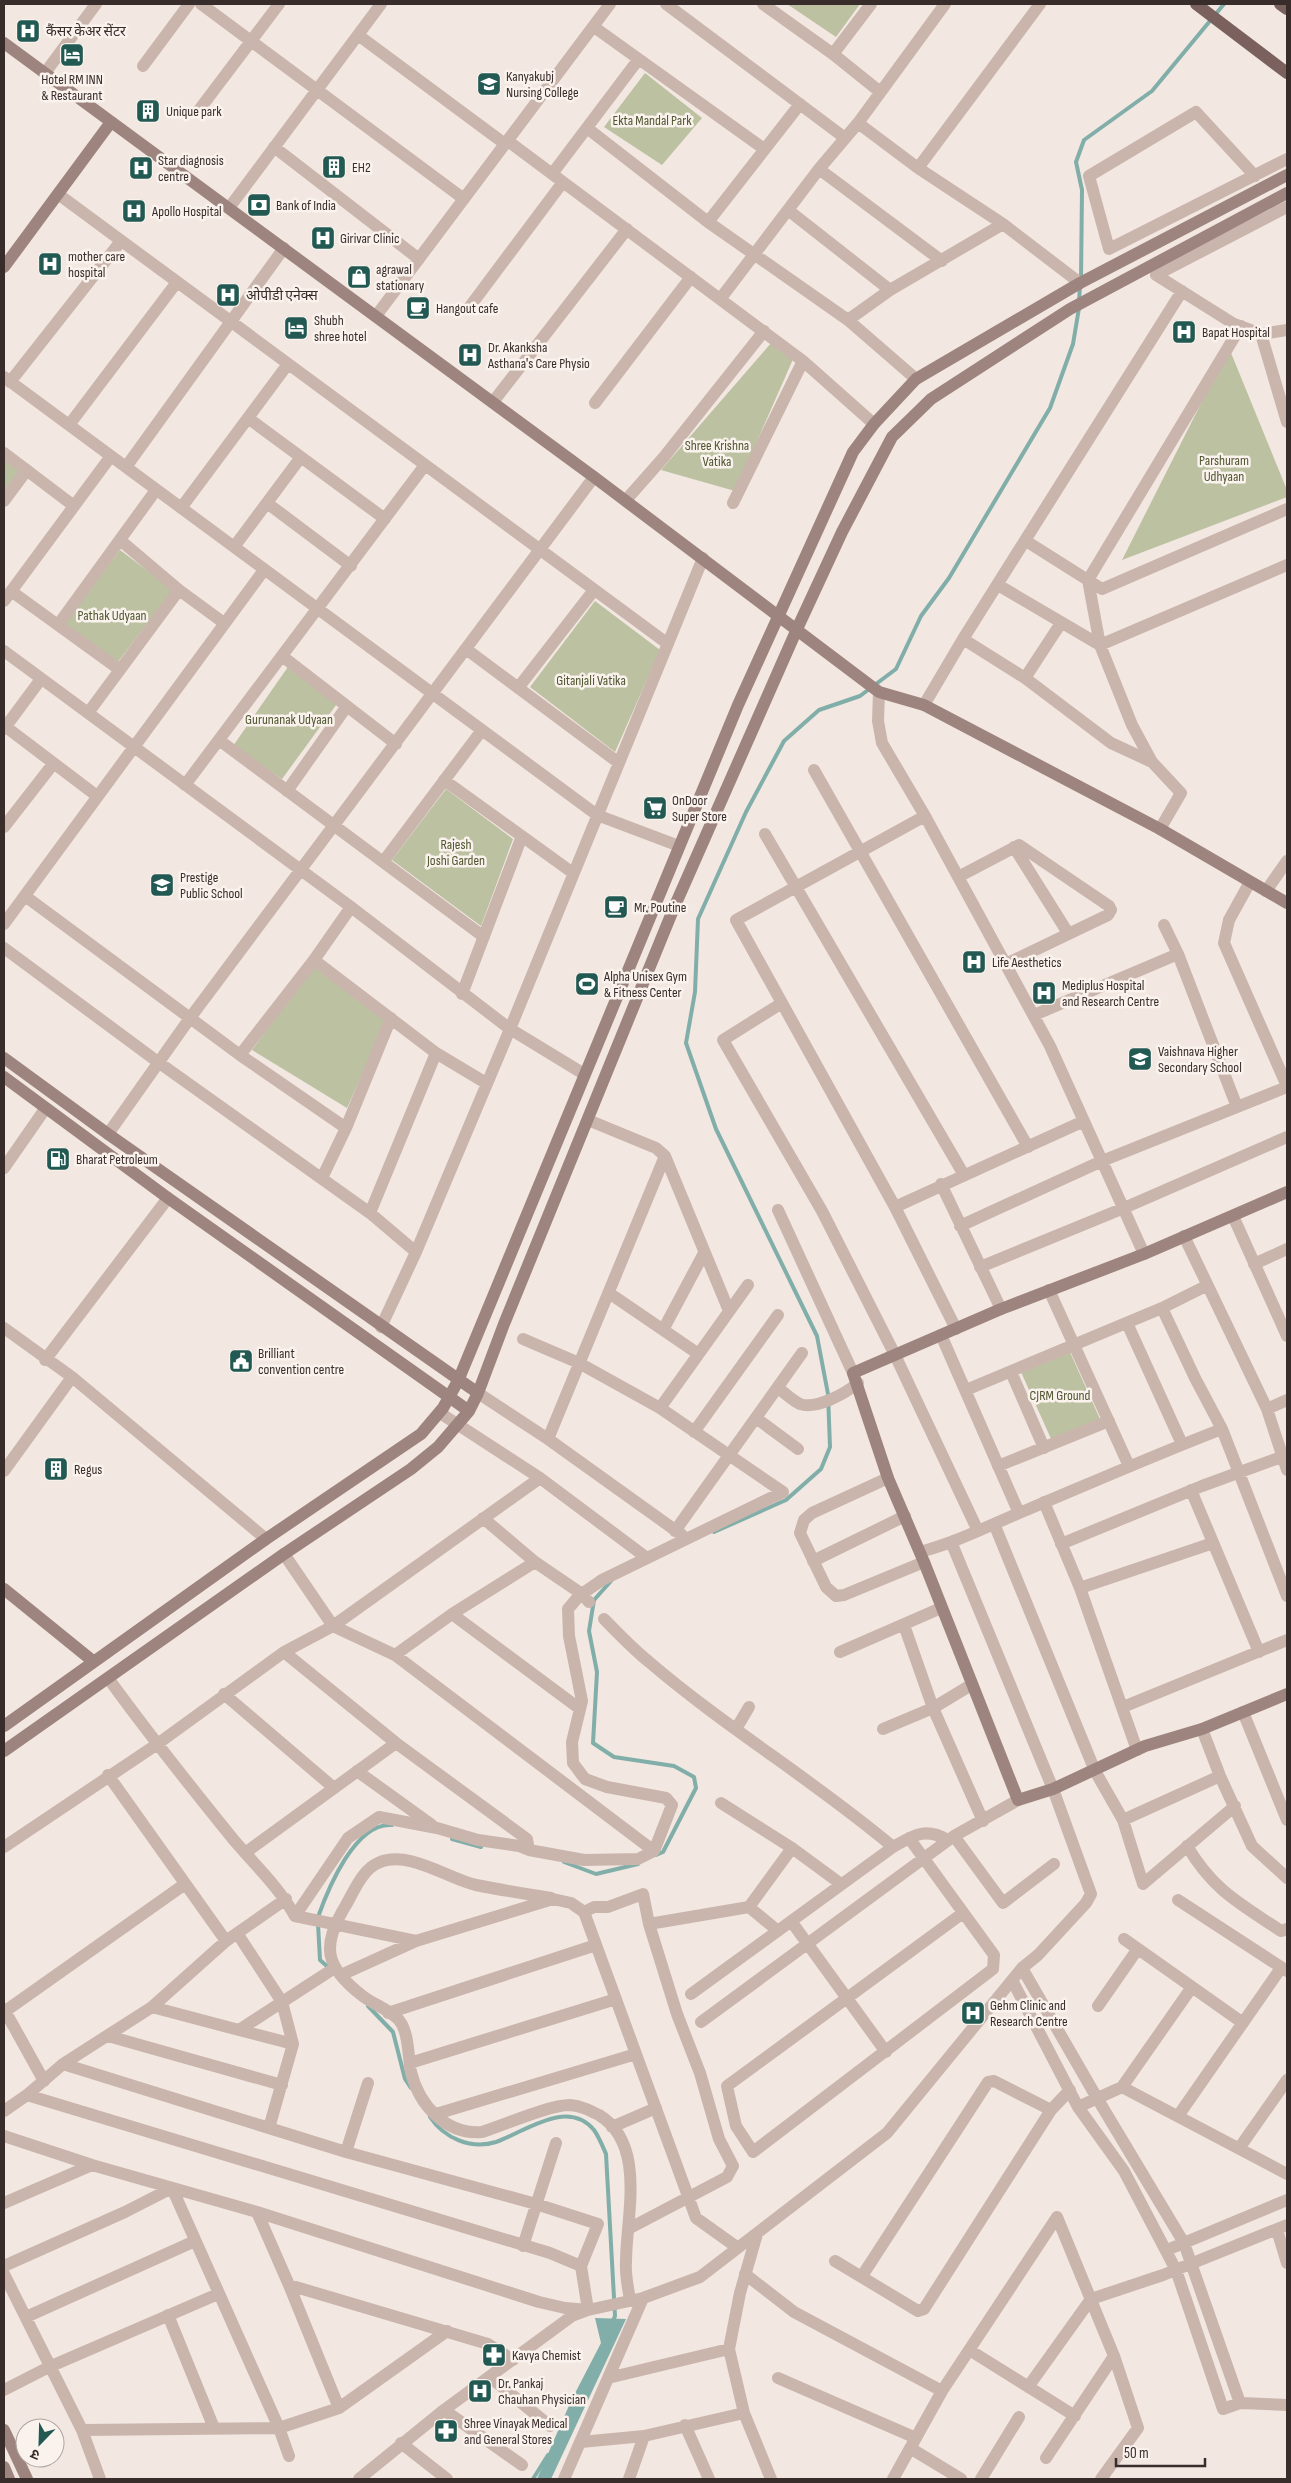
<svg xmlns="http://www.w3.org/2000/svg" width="1291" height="2483" viewBox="0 0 1291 2483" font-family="'Sofia Sans Condensed','Noto Sans Devanagari',sans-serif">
	<rect width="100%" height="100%" fill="#f2e7e1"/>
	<path fill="#bcc1a1" d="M787,4H860L836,37Z
		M645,73L702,118L662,165L604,127Z
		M772,342L794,357L735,491L661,470Z
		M1229,348L1287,490V497L1122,560Z
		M4,458L19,471L4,506Z
		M120,550L173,590L117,663L64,623Z
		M595,601L660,650L615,752L530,687Z
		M290,664L339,701L282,779L233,746Z
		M446,789L513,839L481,926L392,860Z
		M313,966L387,1018L347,1108L252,1050Z
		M1069,1350L1100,1419L1052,1441L1021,1372Z"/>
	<path fill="#81aea8" d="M595,2318L626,2319L551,2479H537L571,2401L601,2343Z"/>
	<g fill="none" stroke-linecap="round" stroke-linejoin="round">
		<path stroke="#81aea8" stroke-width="4" d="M1081,279L1082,190L1076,162L1084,140L1152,91L1224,4
			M1079,301L1080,286
			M714,1532L786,1500L821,1469L830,1447L828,1394L817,1336L716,1129L686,1043L695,992L698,919L746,812L784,741L819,710L860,696L896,669L921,616L949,578L1050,408L1073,344L1079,308
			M611,1581L594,1600L589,1631L597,1672L593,1743L614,1757L674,1766L694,1777L696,1788L663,1852L656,1855
			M452,1839L481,1847
			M564,1862L596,1874L638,1864
			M318,1917C328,1889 355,1822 392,1825
			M318,1924L320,1960L329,1968
			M368,2006L393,2032L405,2079L411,2088
			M430,2117C444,2138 471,2150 496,2142C525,2132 567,2098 594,2130C599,2137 603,2147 606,2154L615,2316L613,2321
			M533,2479L548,2455"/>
		<path stroke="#cab5ad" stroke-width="12" d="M201,4L464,199
			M666,4L845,138
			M763,4L833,54L879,91
			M594,27L764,149
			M358,35L505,144
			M833,54L871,4
			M143,66L189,4
			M45,73L96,4
			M199,110L279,4
			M858,123L918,168L1003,224L1080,283
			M587,128L708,222L848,320L916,379
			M508,141L803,361L874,424
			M274,147L419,259
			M918,168L1040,4
			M819,169L942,261
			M552,174L638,60
			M1255,176L1196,112L1089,176L1109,249L1287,159
			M58,194L668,644
			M229,208L381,4
			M788,210L890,290
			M708,222L800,104
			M1156,275L1287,207
			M1156,275L1234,324L1261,334L1287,330
			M721,298L819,169L858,123L945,4
			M468,309L563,182
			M376,316L610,4
			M848,320L890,290L1003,224
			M1261,334L1287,422
			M4,377L597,815L679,846
			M10,382L121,241
			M493,402L627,229
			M595,403L691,277
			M248,418L385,519
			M69,425L177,282
			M4,453L74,506
			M126,467L284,248
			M626,500L664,457L764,331
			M4,501L27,470
			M267,503L351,566
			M733,503L803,361
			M181,508L288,364
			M120,540L179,590L224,623
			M1026,541L1102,589L1287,509
			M234,547L301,457
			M998,585L1100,645
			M11,591L120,670
			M4,601L111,456
			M58,625L156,490
			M963,639L1025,678L1111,743L1152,762
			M1100,645L1287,565
			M466,649L619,763
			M4,651L351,907L510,1029L584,1074
			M282,656L396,744
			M1025,678L1061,623
			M518,688L594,590
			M879,692L878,721L882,743L925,816L1050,1046L1144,1254
			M924,705L963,639L1182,291
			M88,713L179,590
			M6,727L97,796
			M4,729L41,679
			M219,740L484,937
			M814,770L1028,1147
			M444,780L573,873
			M185,785L425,465
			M287,791L347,706
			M925,816L736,920L895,1207L956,1329
			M4,827L53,764
			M1160,829L1181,793L1152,762L1132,725L1100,645L1088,580L1241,326
			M765,834L964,1175
			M1014,847L1068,933
			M383,862L482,730
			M958,877L1019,845L1109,906L1111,910L1108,915L1006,964
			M1250,882L1229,920L1224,943L1287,1086
			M1266,891L1287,861
			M25,896L240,1055L346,1128
			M4,924L264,570
			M1164,925L1178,954L1237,1107
			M4,948L158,1062L370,1213L416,1252
			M314,960L436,1053L486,1083
			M462,994L522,836
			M782,1003L723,1040L822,1211L895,1355L978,1531
			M1034,1015L1178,954
			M240,1055L314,960L351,907
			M588,1120L656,1148L665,1156L729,1311
			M108,1134L190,1018L594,477
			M4,1168L45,1109
			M322,1178L346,1128L391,1018
			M941,1184L1001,1309
			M895,1207L1084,1121
			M778,1210L853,1373
			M370,1213L436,1053
			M1233,1216L1287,1336
			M960,1226L1102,1161L1287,1087
			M1184,1236L1267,1409L1287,1470
			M1254,1264L1287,1249
			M980,1267L1124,1208L1287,1137
			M1049,1290L1129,1466
			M609,1293L697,1353
			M1162,1308L1195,1378L1222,1429L1287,1596
			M1127,1323L1182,1444
			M381,1327L416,1252L510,1029L703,558
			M4,1328L72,1377L266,1539
			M663,1330L704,1253
			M941,1335L1019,1513
			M45,1360L168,1198
			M1011,1372L1044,1448
			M778,1388C785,1393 793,1401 800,1404C816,1410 846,1393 858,1383
			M966,1390L1162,1308L1206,1286
			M478,1393L548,1439L665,1156
			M660,1408L748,1285
			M1267,1409L1287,1400
			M440,1413L540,1478L647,1558
			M756,1418L798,1449
			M694,1432L778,1315
			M548,1439L682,1535
			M998,1466L1109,1421
			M4,1471L72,1377
			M888,1478L812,1513L804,1520L800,1533L826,1587L836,1596L844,1595L924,1562
			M1191,1490L1259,1652
			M1044,1502L1080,1588L1137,1750
			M483,1518L535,1562L582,1594L589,1602
			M995,1526L1095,1771L1123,1820L1143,1884L1235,1806
			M675,1531L802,1353
			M1061,1544L1202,1486L1287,1455
			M920,1552C958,1542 992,1524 1029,1509C1093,1482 1157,1454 1222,1429
			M284,1554L333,1626L395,1655L654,1851
			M813,1561L905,1516
			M1080,1588L1213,1543
			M452,1614L580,1709
			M604,1619C618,1633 632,1648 648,1661C726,1728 815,1781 893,1847
			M904,1625L933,1708L983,1821
			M284,1652L396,1743L527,1839L529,1850
			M840,1652L941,1608
			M395,1655L452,1614L535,1562
			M108,1678C148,1733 190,1786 233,1839C254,1864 279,1887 295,1916L416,1941L553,1899L571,1903L584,1912L696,2218L738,2248
			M224,1694L334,1788
			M1123,1707L1287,1640
			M1243,1712L1287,1820
			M736,1729L749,1707
			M883,1729L933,1708L971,1685
			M1202,1729L1220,1776L1252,1846L1287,1878
			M357,1771L432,1825
			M108,1775L226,1941
			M1123,1820L1220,1776
			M954,1836L1018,1800
			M909,1838L994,1955L993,1969L753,2152L736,2126L727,2086L963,1913
			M1187,1846C1214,1891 1239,1903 1281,1931L1287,1929
			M4,1847L156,1745L284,1652L333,1626L540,1478
			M792,1848L841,1884
			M245,1853L396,1743
			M551,1898C526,1894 501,1890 476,1885C448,1879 409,1849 378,1863C363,1869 354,1891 346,1905C321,1946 324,1967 364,1997C375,2005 390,2010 399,2020C409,2032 408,2057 411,2072C419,2105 446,2135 482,2132C504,2125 549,2105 570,2105C581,2106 589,2110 599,2115C647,2144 626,2217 626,2262C625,2275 628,2287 630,2300
			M1178,1900L1287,1971
			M749,1907L778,1931
			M584,1912L594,1907H608L643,1894L649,1924L677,2014L700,2073L719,2139L733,2166L727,2177L630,2228
			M295,1916L348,1838L379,1817L437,1828L478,1840L519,1846L529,1850L584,1860L638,1859L654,1851L672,1805L666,1798L607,1787L585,1779L573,1763L572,1742L582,1701L569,1636L568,1609L579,1596L602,1580L783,1492L660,1408L579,1363L523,1339
			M791,1921L886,2052
			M649,1924L749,1907L792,1848L721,1803
			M237,1933L282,2002L293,2044L269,2128
			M1124,1939L1243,2023
			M1022,1968L1097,2098L1184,2243L1240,2403
			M341,1975L416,1941
			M1012,1980L1078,2107L1124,2171L1176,2270L1223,2409L1240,2403L1287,2405
			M691,1994L893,1847C914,1835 925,1827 948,1840
			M1098,2006L1137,1950
			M152,2007L239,2030L330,1971
			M4,2009L44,2081
			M4,2012L185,1884
			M388,2013L596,1945
			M701,2022L954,1836L1003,1903L1054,1864
			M239,2030L293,2044
			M108,2036L282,2085
			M410,2063L616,1999
			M63,2064L346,2152L536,2204L598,2224L581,2266
			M1122,2087L1192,1987
			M1078,2107L1122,2087L1287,2174
			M4,2111L27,2095L63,2064L152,2007L226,1941L286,1899
			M436,2114L636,2054
			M1178,2116L1281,1968
			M612,2127L656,2108
			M4,2136L92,2165L257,2212L539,2302L565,2308L588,2310L581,2266L550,2253L27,2095
			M1240,2147L1287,2080
			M346,2152L368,2083
			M4,2203L92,2165
			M257,2212L289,2285L339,2408
			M1057,2217L1114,2356L1138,2428L1101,2479
			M1277,2230L1287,2263
			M523,2246L556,2143
			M1167,2250L1287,2200
			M835,2261L918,2311L924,2309L1051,2110L1070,2090
			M4,2266L125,2212L172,2188L279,2428L289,2456
			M4,2274L82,2430L100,2479
			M745,2274L794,2312L942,2391
			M862,2276L988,2082L994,2081L1051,2110
			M289,2285L488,2344L513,2360
			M168,2315L214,2428
			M26,2317L195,2241
			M729,2349L740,2293L757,2234
			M971,2351L1075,2416
			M490,2377L550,2426
			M778,2378L916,2438
			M1028,2387L1091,2299L1163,2275L1287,2225
			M4,2390L49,2367L218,2294
			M444,2410L522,2465
			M744,2413L771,2479
			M685,2425L709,2479
			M82,2430L279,2428L339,2408L447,2331
			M581,2442L644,2436L744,2413L729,2349L608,2378
			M401,2443L447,2479
			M910,2448L961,2479
			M1046,2458L1114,2356
			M359,2479L444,2410L572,2316L588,2310L643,2298L700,2277L887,2133L1022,1968L1038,1955L1086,1903L1091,1894L1053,1789L952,1544
			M564,2479L643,2298
			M629,2479L644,2436
			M893,2479L942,2391L1057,2217
			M981,2479L1019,2417"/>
		<path stroke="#9e847e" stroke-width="12" d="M4,43L594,477L879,692L924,705L1160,829L1287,903
			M4,267L111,122
			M4,1058L108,1134L478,1393
			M4,1077L168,1198L469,1411
			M1287,1192L1144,1254L1001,1309L853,1373L888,1478L924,1562L1018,1800L1053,1789L1145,1746L1202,1729L1287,1694
			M4,1589L94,1662
			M4,1726L266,1539L421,1434L443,1408L458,1381L738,705L853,452L874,424L916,379L1080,283L1287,175
			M4,1751L284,1554L411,1469L438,1447L469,1411L478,1393L504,1324L673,910L797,629L842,532L892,437L931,399L1070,309L1287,193
			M4,2430L27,2479
			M4,2467L9,2479"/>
		<path stroke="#7a615d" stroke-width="12" d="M1196,4L1287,73
			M1280,4L1287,9"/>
	</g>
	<defs>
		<symbol id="hospital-square" viewBox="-11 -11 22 22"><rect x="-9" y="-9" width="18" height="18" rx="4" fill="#225952" stroke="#faf2ed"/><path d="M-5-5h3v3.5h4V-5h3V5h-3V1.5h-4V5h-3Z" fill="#fff"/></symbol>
		<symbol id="hotel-square" viewBox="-11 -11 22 22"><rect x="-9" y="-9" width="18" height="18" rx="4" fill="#225952" stroke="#faf2ed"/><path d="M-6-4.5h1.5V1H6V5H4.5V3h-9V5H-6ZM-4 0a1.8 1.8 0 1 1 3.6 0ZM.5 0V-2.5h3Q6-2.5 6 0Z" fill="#fff"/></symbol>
		<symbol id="university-square" viewBox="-11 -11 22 22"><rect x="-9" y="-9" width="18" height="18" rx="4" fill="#225952" stroke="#faf2ed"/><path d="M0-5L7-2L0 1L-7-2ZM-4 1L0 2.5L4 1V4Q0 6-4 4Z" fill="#fff"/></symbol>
		<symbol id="building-square" viewBox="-11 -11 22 22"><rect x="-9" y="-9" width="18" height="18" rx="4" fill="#225952" stroke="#faf2ed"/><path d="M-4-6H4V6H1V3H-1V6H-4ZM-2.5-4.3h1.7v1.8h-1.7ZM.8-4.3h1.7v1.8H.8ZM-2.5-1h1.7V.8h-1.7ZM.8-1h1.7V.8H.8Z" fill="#fff"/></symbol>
		<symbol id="bank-square" viewBox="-11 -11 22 22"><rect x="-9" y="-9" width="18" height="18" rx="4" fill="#225952" stroke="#faf2ed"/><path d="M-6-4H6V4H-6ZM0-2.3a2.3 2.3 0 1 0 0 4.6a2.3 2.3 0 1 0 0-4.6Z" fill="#fff"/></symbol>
		<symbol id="shop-square" viewBox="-11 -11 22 22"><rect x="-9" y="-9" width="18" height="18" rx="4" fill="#225952" stroke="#faf2ed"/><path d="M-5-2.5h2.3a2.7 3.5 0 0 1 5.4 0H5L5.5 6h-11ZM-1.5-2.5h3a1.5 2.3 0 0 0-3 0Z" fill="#fff"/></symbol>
		<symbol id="cafe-square" viewBox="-11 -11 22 22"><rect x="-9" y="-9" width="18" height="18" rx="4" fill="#225952" stroke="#faf2ed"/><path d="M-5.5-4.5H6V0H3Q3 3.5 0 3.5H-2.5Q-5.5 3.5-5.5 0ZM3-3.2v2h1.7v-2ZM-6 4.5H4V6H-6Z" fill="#fff"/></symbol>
		<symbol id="supermarket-square" viewBox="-11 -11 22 22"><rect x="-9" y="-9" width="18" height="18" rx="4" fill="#225952" stroke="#faf2ed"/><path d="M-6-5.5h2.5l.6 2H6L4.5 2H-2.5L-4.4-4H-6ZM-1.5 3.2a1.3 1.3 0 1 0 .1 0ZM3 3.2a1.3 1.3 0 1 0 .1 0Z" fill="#fff"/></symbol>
		<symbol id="school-square" viewBox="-11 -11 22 22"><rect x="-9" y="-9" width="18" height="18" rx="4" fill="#225952" stroke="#faf2ed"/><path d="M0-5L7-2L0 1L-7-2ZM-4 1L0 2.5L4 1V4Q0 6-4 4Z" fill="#fff"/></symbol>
		<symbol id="stadium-square" viewBox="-11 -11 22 22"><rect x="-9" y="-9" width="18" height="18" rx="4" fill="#225952" stroke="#faf2ed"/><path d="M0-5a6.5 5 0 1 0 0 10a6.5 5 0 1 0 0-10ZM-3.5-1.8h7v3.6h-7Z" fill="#fff"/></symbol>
		<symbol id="fuel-square" viewBox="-11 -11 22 22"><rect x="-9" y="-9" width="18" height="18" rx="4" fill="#225952" stroke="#faf2ed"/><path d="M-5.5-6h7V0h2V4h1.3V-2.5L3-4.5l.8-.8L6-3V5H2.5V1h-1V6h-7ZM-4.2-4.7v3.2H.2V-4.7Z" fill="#fff"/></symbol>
		<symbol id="civic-square" viewBox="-11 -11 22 22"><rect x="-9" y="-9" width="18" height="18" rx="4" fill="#225952" stroke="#faf2ed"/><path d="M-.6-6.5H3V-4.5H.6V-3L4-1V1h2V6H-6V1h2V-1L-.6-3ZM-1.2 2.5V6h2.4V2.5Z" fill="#fff"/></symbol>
		<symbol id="pharmacy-square" viewBox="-11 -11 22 22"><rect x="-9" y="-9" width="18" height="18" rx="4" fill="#225952" stroke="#faf2ed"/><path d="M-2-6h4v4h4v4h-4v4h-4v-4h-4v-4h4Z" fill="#fff"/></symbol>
	</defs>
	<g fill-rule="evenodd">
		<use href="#hospital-square" x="14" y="17" width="28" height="28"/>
		<use href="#hotel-square" x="58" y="41" width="28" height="28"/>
		<use href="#university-square" x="475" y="70" width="28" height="28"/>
		<use href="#building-square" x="134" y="97" width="28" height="28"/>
		<use href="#building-square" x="320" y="153" width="28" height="28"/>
		<use href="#hospital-square" x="127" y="154" width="28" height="28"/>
		<use href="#bank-square" x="245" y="191" width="28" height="28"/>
		<use href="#hospital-square" x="120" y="197" width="28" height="28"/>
		<use href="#hospital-square" x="309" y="224" width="28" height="28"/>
		<use href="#hospital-square" x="36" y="250" width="28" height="28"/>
		<use href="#shop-square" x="345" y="263" width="28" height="28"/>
		<use href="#hospital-square" x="214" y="281" width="28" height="28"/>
		<use href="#cafe-square" x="404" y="294" width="28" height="28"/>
		<use href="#hotel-square" x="282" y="314" width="28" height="28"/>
		<use href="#hospital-square" x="1170" y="318" width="28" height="28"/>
		<use href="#hospital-square" x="456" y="341" width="28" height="28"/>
		<use href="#supermarket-square" x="641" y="794" width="28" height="28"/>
		<use href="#school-square" x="148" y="871" width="28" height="28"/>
		<use href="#cafe-square" x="602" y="893" width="28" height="28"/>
		<use href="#hospital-square" x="960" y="948" width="28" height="28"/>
		<use href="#stadium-square" x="573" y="970" width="28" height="28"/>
		<use href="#hospital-square" x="1030" y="979" width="28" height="28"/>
		<use href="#school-square" x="1126" y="1045" width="28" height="28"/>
		<use href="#fuel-square" x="44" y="1145" width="28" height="28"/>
		<use href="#civic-square" x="227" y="1347" width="28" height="28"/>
		<use href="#building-square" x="42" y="1455" width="28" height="28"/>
		<use href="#hospital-square" x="959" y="1999" width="28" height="28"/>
		<use href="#pharmacy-square" x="480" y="2341" width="28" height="28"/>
		<use href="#hospital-square" x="466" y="2377" width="28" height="28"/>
		<use href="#pharmacy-square" x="432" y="2417" width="28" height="28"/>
	</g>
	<g text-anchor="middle" stroke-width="5" stroke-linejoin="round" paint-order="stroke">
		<g font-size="14" fill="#392d2b" stroke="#faf2ed" text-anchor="start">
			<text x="46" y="36">कैंसर केअर सेंटर</text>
			<text x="506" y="81">Kanyakubj<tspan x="506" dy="16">Nursing College</tspan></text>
			<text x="72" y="84" text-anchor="middle">Hotel RM INN<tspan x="72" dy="16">&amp; Restaurant</tspan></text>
			<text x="166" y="116">Unique park</text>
			<text x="158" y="165">Star diagnosis<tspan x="158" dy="16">centre</tspan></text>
			<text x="352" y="172">EH2</text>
			<text x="276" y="210">Bank of India</text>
			<text x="152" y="216">Apollo Hospital</text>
			<text x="340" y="243">Girivar Clinic</text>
			<text x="68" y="261">mother care<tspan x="68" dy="16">hospital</tspan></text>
			<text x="376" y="274">agrawal<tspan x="376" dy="16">stationary</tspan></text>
			<text x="246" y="300">ओपीडी एनेक्स</text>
			<text x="436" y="313">Hangout cafe</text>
			<text x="314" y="325">Shubh<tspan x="314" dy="16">shree hotel</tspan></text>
			<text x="1202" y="337">Bapat Hospital</text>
			<text x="488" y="352">Dr. Akanksha<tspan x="488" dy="16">Asthana's Care Physio</tspan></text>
			<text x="672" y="805">OnDoor<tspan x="672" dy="16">Super Store</tspan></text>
			<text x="180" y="882">Prestige<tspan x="180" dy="16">Public School</tspan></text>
			<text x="634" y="912">Mr. Poutine</text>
			<text x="992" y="967">Life Aesthetics</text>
			<text x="604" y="981">Alpha Unisex Gym<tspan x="604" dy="16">&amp; Fitness Center</tspan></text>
			<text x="1062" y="990">Mediplus Hospital<tspan x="1062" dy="16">and Research Centre</tspan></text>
			<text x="1158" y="1056">Vaishnava Higher<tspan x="1158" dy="16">Secondary School</tspan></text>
			<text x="76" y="1164">Bharat Petroleum</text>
			<text x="258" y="1358">Brilliant<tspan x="258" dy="16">convention centre</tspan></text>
			<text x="74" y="1474">Regus</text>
			<text x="990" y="2010">Gehm Clinic and<tspan x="990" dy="16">Research Centre</tspan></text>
			<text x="512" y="2360">Kavya Chemist</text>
			<text x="498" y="2388">Dr. Pankaj<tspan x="498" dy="16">Chauhan Physician</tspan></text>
			<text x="464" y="2428">Shree Vinayak Medical<tspan x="464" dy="16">and General Stores</tspan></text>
		</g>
		<g font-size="14" fill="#4f5630" stroke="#faf2ed">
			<text x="652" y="125">Ekta Mandal Park</text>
			<text x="717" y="450">Shree Krishna<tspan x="717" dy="16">Vatika</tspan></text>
			<text x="1224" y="465">Parshuram<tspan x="1224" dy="16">Udhyaan</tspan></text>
			<text x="112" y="620">Pathak Udyaan</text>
			<text x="591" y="685">Gitanjali Vatika</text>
			<text x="289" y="724">Gurunanak Udyaan</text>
			<text x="456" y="849">Rajesh<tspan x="456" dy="16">Joshi Garden</tspan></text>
			<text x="1060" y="1400">CJRM Ground</text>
		</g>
	</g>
	<rect width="1291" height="2483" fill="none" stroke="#392d2b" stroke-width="10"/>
	<g transform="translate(40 2443) rotate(203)"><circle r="24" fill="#faf2ed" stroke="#ada39f"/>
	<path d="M0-4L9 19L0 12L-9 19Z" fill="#225952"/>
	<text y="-8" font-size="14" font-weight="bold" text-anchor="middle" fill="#392d2b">उ</text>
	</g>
	<path d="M1116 2458v8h89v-8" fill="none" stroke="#392d2b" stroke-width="2.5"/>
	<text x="1124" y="2458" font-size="15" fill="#392d2b" stroke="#faf2ed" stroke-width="4" paint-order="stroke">50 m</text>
</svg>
